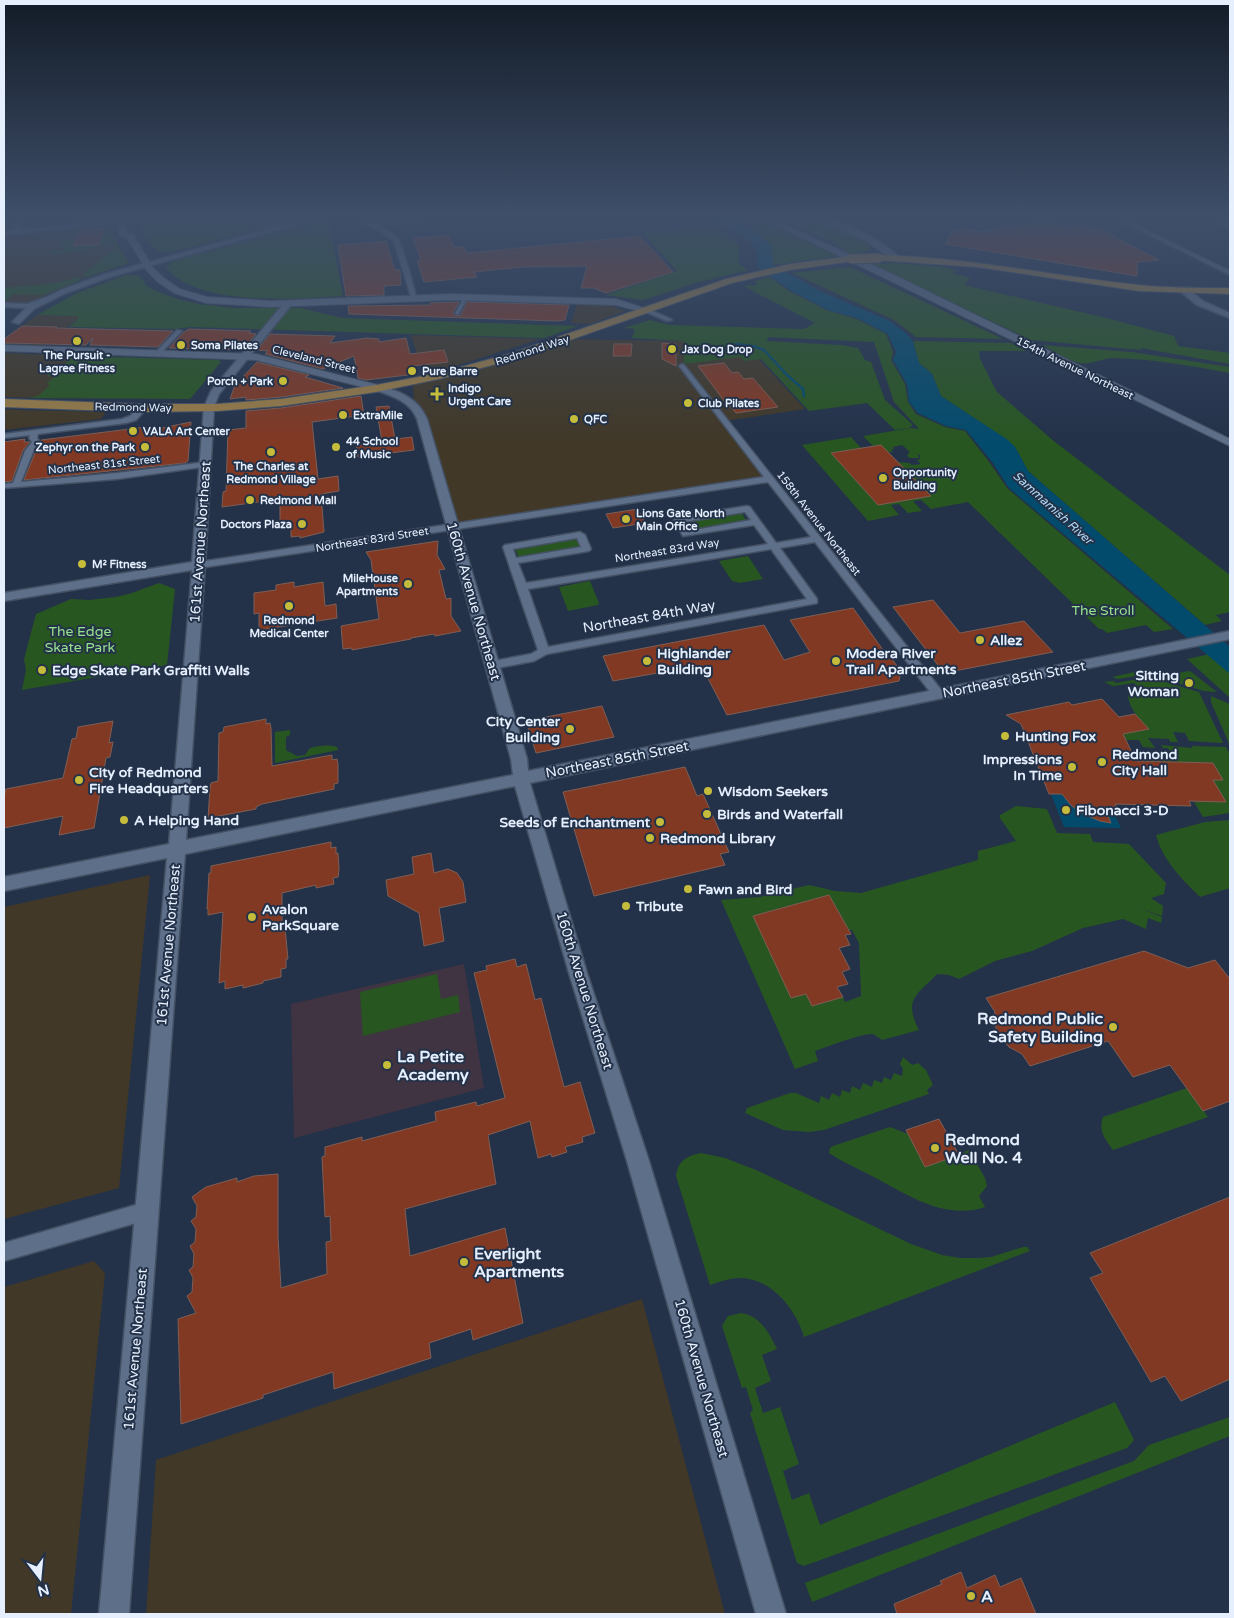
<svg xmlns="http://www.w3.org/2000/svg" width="1234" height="1618" viewBox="0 0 1234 1618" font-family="'Varela Round',sans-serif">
	<rect width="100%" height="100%" fill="#233249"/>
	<path fill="#413827" d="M4,215H112L110,221L118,245L130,263L82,279L29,303H4Z
		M577,304L609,305L625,311L590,324L571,323Z
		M37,315L78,316V319L42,345L4,344V340Z
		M411,335L540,339L424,376Z
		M566,339L743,342L805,409L725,421L770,479L452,527L414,405L413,385L416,381Z
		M4,353L74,356L61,367L52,384L36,398L4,397Z
		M4,409L19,410L106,412L101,419L4,430Z
		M150,875L119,1188L4,1219V907Z
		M94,1261L105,1273L71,1614H4V1287Z
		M642,1299L725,1614H146L156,1460Z"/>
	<path fill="#413442" d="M464,964L484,1088L294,1138L291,1004Z"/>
	<path fill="#285621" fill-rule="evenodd" d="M168,215H283L303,219L169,252L156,251L144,236L139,218Z
		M359,215H434L436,221L383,226Z
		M731,215H750L758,218L837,256L772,265C763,245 754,221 731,215Z
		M769,215H802L809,217L863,239L869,243L871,249L862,253L850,254L834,243Z
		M328,219L343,296C298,299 194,307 166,267L171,262Z
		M712,227L723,232L738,244L739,264L748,270L695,283L643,300L606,295L677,271L643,233Z
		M99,228H112L118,245L128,263L87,277L82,275L116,247L114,243L73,252L51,254L52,251L65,250L59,241L73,239L77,245L81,244L82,246L99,245L105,229Z
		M895,263L943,267L956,270L952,273L970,278L964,285L1102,317L1174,336L1178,346L1230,353V364L1141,348V350L1031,340L872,264Z
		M850,267L1003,339L916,337L894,320L792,273Z
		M126,275L139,276L147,286L154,290L177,299L199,304L234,308H300L342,318L578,326L544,338L191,327L175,329L69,327L78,319V316L37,315L77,293Z
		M76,277L81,280L43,295L13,294L4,302V288C28,285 54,286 76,277Z
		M769,277L789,291L826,310L856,319L886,334L893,352L891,360L905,384L908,402L916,414L945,427L965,431L990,463L1007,488L1173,629L1154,632L1146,625L1107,633L1102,629H1099L968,502L931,509L921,500L913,501L922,511L908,513L899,504L891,505L899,515L868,521L802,445L851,437L861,448L831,453L878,505L931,496L898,462L909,463L912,465L921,464L917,460L920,459V455L912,452L918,454L919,458H909L907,455L910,452L902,445L893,447L894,449L891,450L893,452H888L881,445L873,446L863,436L911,428L919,429L894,402L874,342L768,337L767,341L841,345L858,348L865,360L871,362L885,400L913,425L909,428L895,430L867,403L809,411L761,359L744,361L740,357L684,364V341L632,338L635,329L624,328L650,320L670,325L804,329L815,323L743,286L757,285L755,281Z
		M913,341L1011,343L1026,351H979L980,359L997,392L1055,442L1230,575V612L1216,615L1222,621L1205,625L1028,471L1015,447L941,396L932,374L919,363Z
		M1042,345L1132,352L1230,367V373C1192,366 1153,359 1114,358C1102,358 1091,365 1080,363C1068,361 1053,350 1042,345Z
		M73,356L218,360L221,362L190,399L28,398L38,396L50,385L46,384L56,375L52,374L49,377L42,368L61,367Z
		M741,512L747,522L692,531L687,530L683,523Z
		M574,539H579L582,547L519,558L515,548Z
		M748,556L763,579L739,583L732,581L719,561Z
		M590,581L599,603L598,605L568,611L559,587Z
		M159,583L175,589L167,665L22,690L26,670L24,659L36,614L71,599L89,600L116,597L132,593Z
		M1210,654L1230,672V698L1187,659Z
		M1148,669L1166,675L1190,671L1217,692L1204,691L1148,674L1118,679L1112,677Z
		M1148,677L1199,692L1223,743L1189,741L1185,733L1173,732L1178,742H1170L1169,739L1148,738L1155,748L1143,747L1139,740H1126L1122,734L1149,729C1138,717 1127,707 1128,691L1139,688L1134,683L1113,686L1104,682L1113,681L1116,683Z
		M1211,696L1230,704V746L1211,702Z
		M290,730V735L286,737V750L297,756L305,755L310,748C318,746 328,744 337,747L338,750L275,763V732Z
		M1161,745L1192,748V746L1226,747L1230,755V813L1203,817L1194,802H1225L1213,780H1223L1213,763L1123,761L1134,757L1173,758L1168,748H1163Z
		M1016,806L1047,809L1057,833L1090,834L1093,842L1129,844L1166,883L1164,894L1151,898L1163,906L1162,916L1137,907L1162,917L1161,923L1148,918L1146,929L1123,919L1083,928L1032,951L995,961L959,979L949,975L937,974C917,995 903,999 919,1030L882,1040C879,1038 876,1035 872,1034C863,1033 826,1047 815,1051L818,1061L795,1069L721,900L760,897L809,885L835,891L861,893L978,860V851L1016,841L1000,818V815ZM829,895L849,930H852L859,943L861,996L845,1002L843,997L813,1006L806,994L753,916Z
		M1230,820V888L1200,897C1182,879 1163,861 1156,835L1205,822Z
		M437,974L441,999L458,995L460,1012L363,1036L360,992Z
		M903,1057L912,1065L918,1063L926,1070L933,1085L927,1090L929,1094L824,1130L809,1132L783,1130L745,1113L747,1108L790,1093H796L819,1103L821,1096L829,1100L832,1093L840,1097L842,1090L850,1093L852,1086L860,1090L863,1083L872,1087L874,1080L882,1083L884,1077L891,1080L894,1073L902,1076L903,1069L900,1064Z
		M1187,1088L1208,1117L1113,1150C1105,1139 1098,1131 1103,1117Z
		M890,1127L908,1134L925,1167L969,1150L985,1178L987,1186L979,1196L985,1207C943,1221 905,1193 870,1175C857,1168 842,1162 829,1153L830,1148L833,1146Z
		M701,1153L725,1158L756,1170L911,1244L942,1255L960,1258H978L991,1257L1023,1247H1027L1030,1251L804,1337C796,1309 771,1278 740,1278C729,1278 719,1282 710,1285L676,1176C678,1161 686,1156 701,1153Z
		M741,1313C761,1316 769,1333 777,1349L762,1355L771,1381L755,1388L763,1413L780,1407L799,1464L783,1471L792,1500L809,1493L820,1525L1115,1402L1134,1440L1127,1448L804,1566L797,1563L750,1413L753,1410L746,1387L742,1388L722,1326L728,1316Z
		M1230,1417V1436L812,1602L805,1583L1134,1461L1149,1445Z"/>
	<path fill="#034b6d" d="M694,215L736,216L771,245L773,265L822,292L890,321L907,334L913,341L919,363L932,374L941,396L1008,440L1015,447L1028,471L1230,647V674L1009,488L993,463L966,430L946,426L918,413L909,402L907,384L893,360L896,352L888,334L857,318L828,310L790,290L757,267V251C744,229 717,223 694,215Z
		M1051,794H1062C1072,808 1084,815 1100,821L1104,807H1111L1121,828L1064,827Z"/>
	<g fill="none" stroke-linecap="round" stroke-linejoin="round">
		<path stroke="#034b6d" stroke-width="2.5" d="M736,344L753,346L764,350L787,375L803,389L804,396"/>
	</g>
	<path fill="#813924" stroke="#7f5e54" d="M1054,221L1065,227L1072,224L1099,229L1159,260L1137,262V276L945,244L953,231H957L958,229L986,232L1002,226Z
		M105,228L99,245L73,246L80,230Z
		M449,235L454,247H464L467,253L640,236L673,272L606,293L594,288H581L587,266L522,267L474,272L477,277L424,282L417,261H421L413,238Z
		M386,241L395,270H400L401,285L384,286V295L346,296L338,245Z
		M459,302L453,313L455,316L461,315L467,302L569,305L565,320L558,321L349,314L348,306L431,305L430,303Z
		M22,326L57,327L55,328L173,331L158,347L90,345L93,338L86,345L4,343V339Z
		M189,329L251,331L249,333L256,334L243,350L169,348L184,332Z
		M270,334L335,336L330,343L367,338L379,339V342L406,338L410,354L444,350L448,362L413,366L416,374L366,380L358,378L354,356L323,369L265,354L268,351L257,350Z
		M662,343L676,344V366L662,359Z
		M614,344H632L631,356H613Z
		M257,362L309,375L305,377L343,388L281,397L246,400V397L230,399L235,385Z
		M724,363L732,373L738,372L744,379L753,378L778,407L736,413L730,406H728L698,366Z
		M361,396L364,415L312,422L318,479L338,476L339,491L321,494L324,532L300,538V536L291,537V527L280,529V499L222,507L223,492L226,491L228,430L246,428V411L281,408Z
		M389,406L395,439L412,437L414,450L358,457L356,444L382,441L376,407Z
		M191,422L188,461L185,463L24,480L35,453L42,443L41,440L146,427L147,431Z
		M25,439L24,442H30L23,450L12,481L4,482V442Z
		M881,445L888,452L931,496L878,505L831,453Z
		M638,509L645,523L613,528L606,514Z
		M438,541L437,555L445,569L439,570L446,599L451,598V616L461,631L435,636L434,634L411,638V639L352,650V648L343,649L341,626L379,619L371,560L366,552Z
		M294,582V587L323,582L325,606L336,604L337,618L259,630V613L254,614V593L276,590V585Z
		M933,600L960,633L1024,621L1053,652L944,673L893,607Z
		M853,608L888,657L890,656L901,672L899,681L727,715L701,665L613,681L603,656L764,625L784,660L810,652L790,620Z
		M1102,699L1119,717L1135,714L1149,729L1123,734L1136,761L1213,763L1223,780H1213L1226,802L1189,801L1191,806L1115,804L1117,807H1104L1111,823L1100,821L1079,812L1070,804L1062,794H1049L1021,724L1006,715L1069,702L1072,705Z
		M602,706L614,737L536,753L526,721Z
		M266,719V724L270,723L271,728L272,766L332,755V760L337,759L338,764V783L334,784V789L262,804L256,807V809L208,818L210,788L211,783L218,781L219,733L223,732L224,727Z
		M113,721L109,743L113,742L110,757L106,758L94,828L59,835L63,816L4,828V797L6,789L63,778L72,739L76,738L78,727Z
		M685,767L697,796L703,794L729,852L720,854L725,865L594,896L563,792Z
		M331,842V848L336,847V854L338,853L339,869L338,877L333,878L334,884L316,888V885L282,893V928H285L288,959H286V968L281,969V977L263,981V983L243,988V985L225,989V981L219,983L223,912L208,915V909H207L209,873H211V866Z
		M431,853L434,873L448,869L457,873L463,882L466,902L439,908L444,941L424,946L419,913L388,896L386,880L414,874L412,857Z
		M829,895L851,934L845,935L850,945L839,948L850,969L842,972L848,984L837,987L843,997L812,1006L806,994L791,998L753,916Z
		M1144,951L1188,968L1215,960L1230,979V1101L1203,1111L1170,1065L1133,1077L1108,1041L1030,1066L1022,1054L1009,1047L999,1035L994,1023L995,1012L986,998Z
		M515,959L517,967L526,964L535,1000L541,998L564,1087L580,1082L595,1133L582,1137L583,1142L565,1147L567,1152L552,1157L551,1154L538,1158L530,1121L488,1135L496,1184L405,1209L410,1256L505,1228L523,1323L473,1340L471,1329L429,1343L431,1358L334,1389L333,1372L263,1395V1398L181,1424L178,1319L196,1313L187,1296L192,1292L193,1278L189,1270L193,1267L194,1254L190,1246L195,1242L196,1229L191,1221L196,1217L197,1206L192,1197L206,1187L237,1178V1182L254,1176L278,1174V1237L281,1288L327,1274L326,1242L331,1241L330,1216L325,1217L322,1157L325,1156V1147L362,1137V1141L436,1121L435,1112L476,1102L477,1106L505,1098L474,973L487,970L486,966Z
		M939,1119L959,1155L925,1167L906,1130Z
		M1230,1197V1379L1181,1401L1165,1376L1151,1382L1090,1278L1103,1273L1090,1253Z
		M961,1572L967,1588L995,1575L1000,1587L1021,1578L1036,1614H897L894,1604L942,1584L940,1581Z"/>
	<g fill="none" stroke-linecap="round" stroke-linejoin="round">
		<defs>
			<path id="pedestrian" d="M464,296L468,297L459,314H455Z"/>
			<path id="minor" d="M22,215H27L20,230L131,219L134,221L4,235V231L14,230Z
				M346,215C358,215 390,229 398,239C402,244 416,293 416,298L411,297L394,241L380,231Z
				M1109,215H1115L1230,271V275Z
				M1204,215H1211L1230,224V228Z
				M44,298L46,301L28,308L4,307V303L27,304Z
				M646,308L671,319L672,320L667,321L644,311L643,310Z
				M177,330L182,331L160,354H156V352Z
				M682,364L684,365L942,691L944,694L942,697H934L815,542L780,548L817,599V603L547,654L534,661L492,669L488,668L487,665L488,662L531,654L538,650L503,547L505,545L580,532L585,535L591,549L589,551L518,563L526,583L768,544L754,525L683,536L674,520L678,517L747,506L750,507L776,543L811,537L768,482L199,568L194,565L199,562L764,477L680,367L679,366ZM745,512L751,520L689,531L683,522ZM577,538L581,547L516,558L513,549ZM771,549L807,599L548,647L528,589Z
				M140,406L147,408L136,420L126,423L38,434L37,438L40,442L33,452L21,482L117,473L206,462L210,464L209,466L117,479L4,488V484L13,483L25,451L32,442L29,438L30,435L4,438V434L122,419L130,416Z
				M146,1202L152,1205L155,1211L152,1217L146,1220L4,1261V1243Z"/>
			<path id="tertiary" d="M320,215H331L110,277L66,293L34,309L19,324L12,322L28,306L61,290L105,274Z
				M1181,288H1187L1203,301L1230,313V318L1197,305L1181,292Z
				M285,302L292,304L219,394L214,407L205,565L186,840L513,775L511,759L417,419C410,401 392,396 375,390L373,388L378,385C399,391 418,398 427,419L527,759L528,771L1230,631V639L530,783L587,973L649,1161L786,1614H756L627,1161L569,973L515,786L185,854L129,1614H99L167,858L4,891V877L169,844L192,570L4,601V593L192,562L204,407L211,391Z"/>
			<path id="secondary" d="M114,215H122L127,233L133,234L153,268L164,278L180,289L207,297L271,301L451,294L616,299L650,310L646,313L616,305L451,300L271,307L206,303L174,293L158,282L147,271L127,238L120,235Z
				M755,215H764L890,273L1230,439V446Z
				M806,215C832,215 882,238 900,258L893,260L864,240Z
				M4,345L256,354L382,386L383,388L378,391L256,360L4,351Z"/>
			<path id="primary" d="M879,255C967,257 1052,276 1139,285C1169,288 1200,288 1230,288V294L1139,291L977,267L876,260V256Z
				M851,256L856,259L854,261L790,270L732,283L516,359L439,379L376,392L281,406L217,411L140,412L4,407V399L140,404H217L281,399L376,385L439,373L509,354L726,279L790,264Z"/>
		</defs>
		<use href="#pedestrian" stroke="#445164" stroke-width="2"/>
		<use href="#minor" stroke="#445164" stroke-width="3"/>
		<use href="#tertiary" stroke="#445164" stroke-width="3"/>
		<use href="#secondary" stroke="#445164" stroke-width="2"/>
		<use href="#primary" stroke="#445164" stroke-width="2"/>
		<use href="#pedestrian" fill="#5e6f89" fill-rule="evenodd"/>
		<use href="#minor" fill="#5e6f89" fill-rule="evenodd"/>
		<use href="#tertiary" fill="#5e6f89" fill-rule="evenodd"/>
		<use href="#secondary" fill="#5e6f89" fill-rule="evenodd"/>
		<use href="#primary" fill="#9b7d46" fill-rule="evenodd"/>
		<defs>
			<path id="primary-bridge" d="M851,259L879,258"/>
		</defs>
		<use href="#primary-bridge" stroke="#445164" stroke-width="11" stroke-linecap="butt"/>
		<use href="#primary-bridge" stroke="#9b7d46" stroke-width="9"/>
	</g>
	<linearGradient id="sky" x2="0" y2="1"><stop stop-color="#131c28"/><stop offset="0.49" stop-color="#3f4f6a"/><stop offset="1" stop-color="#3f4f6a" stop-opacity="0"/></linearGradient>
	<rect width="1234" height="442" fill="url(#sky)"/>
	<g fill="#c6bc3c" stroke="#233249" stroke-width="2">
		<circle cx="77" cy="341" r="5"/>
		<circle cx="181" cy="345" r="5"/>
		<circle cx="672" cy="349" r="5"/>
		<circle cx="412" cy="371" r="5"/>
		<circle cx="283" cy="381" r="5"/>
		<path d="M434.5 386.5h5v5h5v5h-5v5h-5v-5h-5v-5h5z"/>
		<circle cx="688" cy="403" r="5"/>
		<circle cx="343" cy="415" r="5"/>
		<circle cx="574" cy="419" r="5"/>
		<circle cx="133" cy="431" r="5"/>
		<circle cx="145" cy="447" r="5"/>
		<circle cx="336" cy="447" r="5"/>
		<circle cx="271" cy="452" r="5"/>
		<circle cx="883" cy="478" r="5"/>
		<circle cx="250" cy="500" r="5"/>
		<circle cx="626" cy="519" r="5"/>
		<circle cx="302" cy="524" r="5"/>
		<circle cx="82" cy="564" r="5"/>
		<circle cx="408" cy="584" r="5"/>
		<circle cx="289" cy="606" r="5"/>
		<circle cx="980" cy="640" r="5"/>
		<circle cx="647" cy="661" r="5"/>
		<circle cx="836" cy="661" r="5"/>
		<circle cx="42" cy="670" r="5"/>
		<circle cx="1189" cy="683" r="5"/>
		<circle cx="570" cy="729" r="5"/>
		<circle cx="1005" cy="736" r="5"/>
		<circle cx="1102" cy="762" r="5"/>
		<circle cx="1072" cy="767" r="5"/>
		<circle cx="79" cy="780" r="5"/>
		<circle cx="708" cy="791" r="5"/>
		<circle cx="1066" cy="810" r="5"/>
		<circle cx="707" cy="814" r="5"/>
		<circle cx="124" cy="820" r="5"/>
		<circle cx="660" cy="822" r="5"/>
		<circle cx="650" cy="838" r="5"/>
		<circle cx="688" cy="889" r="5"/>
		<circle cx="626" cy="906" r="5"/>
		<circle cx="252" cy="917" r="5"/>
		<circle cx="1113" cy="1027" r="5"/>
		<circle cx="387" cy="1065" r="5"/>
		<circle cx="935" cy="1148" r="5"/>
		<circle cx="464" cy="1262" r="5"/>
		<circle cx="971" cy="1596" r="5"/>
	</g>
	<g text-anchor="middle" stroke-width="4" stroke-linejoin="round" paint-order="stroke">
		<g font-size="11" font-weight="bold" fill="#e5effe" stroke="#233249" text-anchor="start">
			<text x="191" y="349">Soma Pilates</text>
			<text x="682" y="353">Jax Dog Drop</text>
			<text x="77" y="359" text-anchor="middle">The Pursuit -<tspan x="77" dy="13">Lagree Fitness</tspan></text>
			<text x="422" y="375">Pure Barre</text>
			<text x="273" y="385" text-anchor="end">Porch + Park</text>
			<text x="448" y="392">Indigo<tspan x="448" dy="13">Urgent Care</tspan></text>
			<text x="698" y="407">Club Pilates</text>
			<text x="353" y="419">ExtraMile</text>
			<text x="584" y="423">QFC</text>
			<text x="143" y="435">VALA Art Center</text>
			<text x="346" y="445">44 School<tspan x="346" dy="13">of Music</tspan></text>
			<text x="135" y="451" text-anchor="end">Zephyr on the Park</text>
			<text x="271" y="470" text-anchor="middle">The Charles at<tspan x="271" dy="13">Redmond Village</tspan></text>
			<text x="893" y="476">Opportunity<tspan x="893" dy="13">Building</tspan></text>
			<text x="260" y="504">Redmond Mall</text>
			<text x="636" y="517">Lions Gate North<tspan x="636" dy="13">Main Office</tspan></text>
			<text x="292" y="528" text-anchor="end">Doctors Plaza</text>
			<text x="92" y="568">M² Fitness</text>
			<text x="398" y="582" text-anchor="end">MileHouse<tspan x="398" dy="13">Apartments</tspan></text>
			<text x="289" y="624" text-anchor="middle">Redmond<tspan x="289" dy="13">Medical Center</tspan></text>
		</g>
		<g font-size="11" fill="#e5effe" stroke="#233249">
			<text transform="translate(532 350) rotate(-18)" y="4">Redmond Way</text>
			<text transform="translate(314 359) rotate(14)" y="4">Cleveland Street</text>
			<text transform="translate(1075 368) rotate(26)" y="4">154th Avenue Northeast</text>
			<text transform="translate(133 407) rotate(1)" y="4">Redmond Way</text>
			<text transform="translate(104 464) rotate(-6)" y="4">Northeast 81st Street</text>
			<text transform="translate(819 523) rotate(52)" y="4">158th Avenue Northeast</text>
			<text transform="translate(372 539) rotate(-9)" y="4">Northeast 83rd Street</text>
			<text transform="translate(667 550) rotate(-9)" y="4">Northeast 83rd Way</text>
		</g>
		<g font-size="12" font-style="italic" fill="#b4dbf4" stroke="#233249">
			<text transform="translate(1053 508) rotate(42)" y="4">Sammamish River</text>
		</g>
		<g font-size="14" fill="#e5effe" stroke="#233249">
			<text transform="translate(200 542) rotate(-86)" y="5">161st Avenue Northeast</text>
			<text transform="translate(474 601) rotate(74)" y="5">160th Avenue Northeast</text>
			<text transform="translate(649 616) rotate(-10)" y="5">Northeast 84th Way</text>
			<text transform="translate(1014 679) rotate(-11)" y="5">Northeast 85th Street</text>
			<text transform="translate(617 759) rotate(-11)" y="5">Northeast 85th Street</text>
			<text transform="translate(168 945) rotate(-85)" y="5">161st Avenue Northeast</text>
			<text transform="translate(585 990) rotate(73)" y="5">160th Avenue Northeast</text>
			<text transform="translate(135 1349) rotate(-85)" y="5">161st Avenue Northeast</text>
			<text transform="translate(702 1378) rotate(74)" y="5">160th Avenue Northeast</text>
		</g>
		<g font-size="14" fill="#98e18d" stroke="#233249">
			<text x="1103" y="615">The Stroll</text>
			<text x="80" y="636">The Edge<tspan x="80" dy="16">Skate Park</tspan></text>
		</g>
		<g font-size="14" font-weight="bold" fill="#e5effe" stroke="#233249" text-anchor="start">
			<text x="990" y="645">Allez</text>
			<text x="657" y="658">Highlander<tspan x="657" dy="16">Building</tspan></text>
			<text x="846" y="658">Modera River<tspan x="846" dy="16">Trail Apartments</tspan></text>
			<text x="52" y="675">Edge Skate Park Graffiti Walls</text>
			<text x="1179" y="680" text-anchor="end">Sitting<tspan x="1179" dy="16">Woman</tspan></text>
			<text x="560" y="726" text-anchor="end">City Center<tspan x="560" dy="16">Building</tspan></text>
			<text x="1015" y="741">Hunting Fox</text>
			<text x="1112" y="759">Redmond<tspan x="1112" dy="16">City Hall</tspan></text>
			<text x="1062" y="764" text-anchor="end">Impressions<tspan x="1062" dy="16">In Time</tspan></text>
			<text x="89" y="777">City of Redmond<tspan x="89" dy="16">Fire Headquarters</tspan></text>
			<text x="718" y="796">Wisdom Seekers</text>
			<text x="1076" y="815">Fibonacci 3-D</text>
			<text x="717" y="819">Birds and Waterfall</text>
			<text x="134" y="825">A Helping Hand</text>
			<text x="650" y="827" text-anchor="end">Seeds of Enchantment</text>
			<text x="660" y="843">Redmond Library</text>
			<text x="698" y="894">Fawn and Bird</text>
			<text x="636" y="911">Tribute</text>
			<text x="262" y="914">Avalon<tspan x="262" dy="16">ParkSquare</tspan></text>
		</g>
		<g font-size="16" font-weight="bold" fill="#e5effe" stroke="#233249" text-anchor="start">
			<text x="1103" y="1024" text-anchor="end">Redmond Public<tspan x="1103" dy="18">Safety Building</tspan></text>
			<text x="397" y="1062">La Petite<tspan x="397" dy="18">Academy</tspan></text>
			<text x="945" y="1145">Redmond<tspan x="945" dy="18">Well No. 4</tspan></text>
			<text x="474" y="1259">Everlight<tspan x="474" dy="18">Apartments</tspan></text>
			<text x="981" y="1602">A</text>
		</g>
	</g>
	<rect width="1234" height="1618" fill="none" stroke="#e5effe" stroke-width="10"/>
	<g transform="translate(40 1578) rotate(164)" stroke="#233249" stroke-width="4" paint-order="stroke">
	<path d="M0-4L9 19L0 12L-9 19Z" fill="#e5effe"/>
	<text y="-8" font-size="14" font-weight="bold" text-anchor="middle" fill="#e5effe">N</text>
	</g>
</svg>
